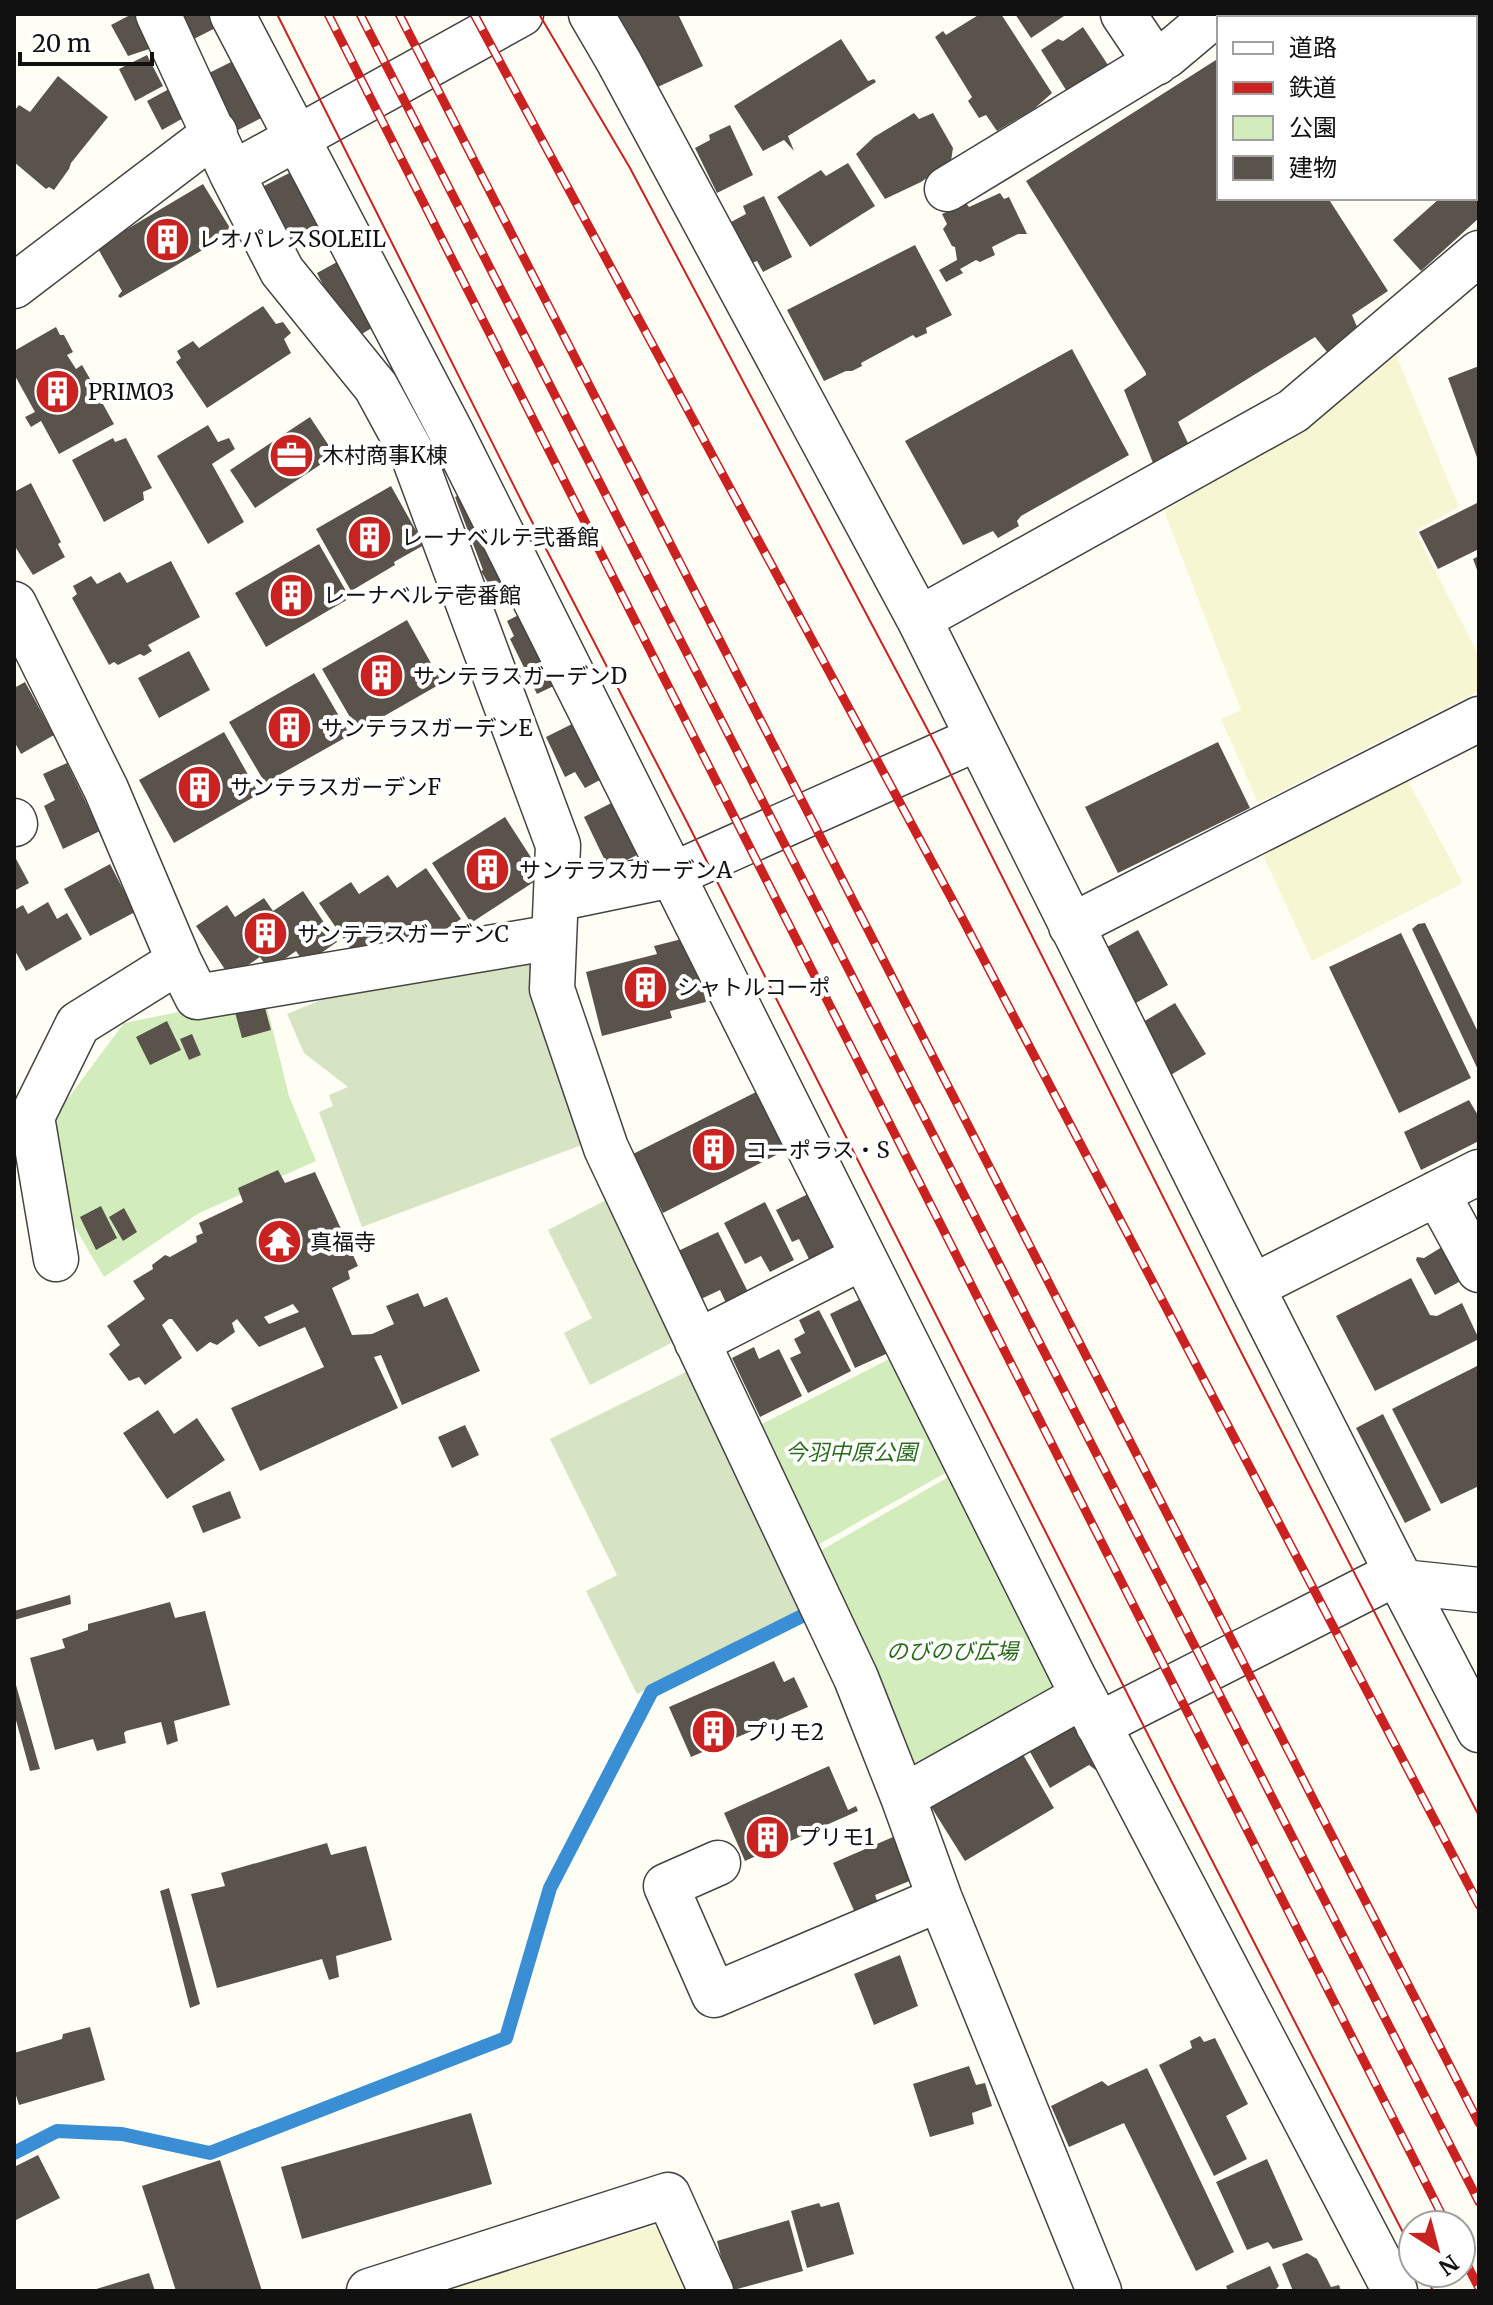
<svg xmlns="http://www.w3.org/2000/svg" width="1493" height="2305" viewBox="0 0 1493 2305" font-family="Merriweather,'Noto Sans JP',serif">
	<rect width="100%" height="100%" fill="#fffef5"/>
	<path fill="#f7f6d3" d="M1396,355L1459,507L1415,531L1479,656V691L1258,803L1221,719L1241,710L1164,511L1316,422Z
		M1406,777L1463,883L1312,961L1262,853Z
		M654,2226L671,2231L694,2291H432Z"/>
	<path fill="#d2ecbb" d="M264,995L289,1096L316,1161L199,1213L104,1277L66,1212L49,1124L124,1023Z
		M897,1355L954,1468L816,1546L762,1424Z
		M957,1472L1064,1688L911,1773L820,1551Z"/>
	<path fill="#d7e4c3" d="M538,949L590,1142L362,1227L319,1112L333,1106L329,1095L348,1087L304,1053L287,1014L364,982Z
		M610,1198L681,1338L590,1385L564,1333L592,1318L548,1230Z
		M696,1367L813,1608L637,1694L586,1591L617,1575L550,1439Z"/>
	<g fill="none" stroke-linecap="round" stroke-linejoin="round">
		<path stroke="#3a8ed4" stroke-width="14" d="M14,2153L57,2131L122,2134L210,2153L506,2038L550,1888L652,1691L802,1616"/>
	</g>
	<path fill="#5a534c" fill-rule="evenodd" d="M132,14H135L152,48L128,56L111,25Z
		M174,14H226L229,21L188,42Z
		M611,14H678L703,66L647,92Z
		M980,14H1001L1052,93L1034,109L997,131L986,115L979,118L968,101L972,97L935,37L943,31L946,35Z
		M1015,14H1067L1031,38Z
		M1260,14H1344L1340,18H1256Z
		M1434,14H1479V56L1475,60V18H1438Z
		M1083,27L1108,65L1066,90L1041,50L1058,39L1063,41Z
		M841,39L868,81L874,79L876,82L788,136L794,151L784,140L763,151L734,106Z
		M247,54L275,111L234,132L205,75Z
		M147,55L163,86L135,101L119,69Z
		M1219,58V198H1328L1388,291L1352,315L1358,329L1327,352L1315,337L1178,422L1188,443L1153,463L1124,390L1146,375V373L1026,181Z
		M58,76L108,117L71,163L69,169L54,190L49,187L46,189L14,162V111L19,105L30,112Z
		M169,89L187,116L162,130L147,101Z
		M914,113L919,119L933,113L953,148L951,161L921,182L885,199L856,154L874,137Z
		M730,125L753,175L717,193L695,148L710,140L709,135L711,134Z
		M848,163L875,206L810,247L777,197L821,170L826,176Z
		M1479,164V218L1421,271L1393,240L1440,198H1475V167Z
		M299,168L328,224L290,243L262,187Z
		M203,184L230,228L235,227L237,230L120,298L118,296L122,291L97,247Z
		M1000,193L1004,199L1009,197L1027,234H1018L992,247L995,255L980,262L976,260L960,269L963,273L946,282L939,270L957,260L955,247L952,246L943,229L947,224L942,214L966,203L969,207Z
		M764,196L792,257L763,272L757,261L752,263L731,222L746,214L743,206Z
		M915,245L952,315L926,328L927,333L916,338L913,335L861,363L862,366L852,371H846L824,381L787,310Z
		M348,256L382,322L360,335L347,314H344L337,304L333,306L317,273Z
		M263,306L276,324L283,322L291,333L284,339L291,353L207,408L176,362L181,358L177,351L193,341L199,348Z
		M56,327L60,335H64L73,352L67,355L76,369L82,365L93,384L87,387L94,400L99,397L114,424L59,454L41,421L31,427L25,417L35,412L14,374V351Z
		M1072,349L1129,455L1021,516L1017,521L1019,526L998,538L993,531L963,545L905,441Z
		M1479,366V463L1448,378Z
		M310,417L335,455L255,508L230,470Z
		M208,425L218,442L229,438L235,449L212,464L244,522L208,544L157,456Z
		M113,438L115,442L126,438L152,488L143,492L144,500L104,522L72,460Z
		M31,483L61,542L58,544L65,557L33,575L14,545V492Z
		M391,486L424,545L394,562L395,565L351,591L316,529Z
		M468,491L511,577L491,588L481,571L483,570L455,497Z
		M1479,502V549L1438,569L1419,532Z
		M319,544L350,598L266,647L235,593Z
		M1479,556V575L1473,559Z
		M171,561L200,617L148,645L152,651L144,656L140,654L118,665L114,662L109,665L72,598L77,594L73,586L91,576L97,584L120,572L127,583Z
		M528,610L564,681L537,694L510,639L514,636L507,621Z
		M407,620L442,683L358,731L322,669Z
		M189,651L210,690L159,718L138,678Z
		M314,673L350,735L265,783L229,722Z
		M25,682L54,735L21,754L14,741V688Z
		M582,719L611,774L585,788L575,772L565,777L546,737Z
		M224,732L259,794L174,843L139,780Z
		M1218,742L1250,808L1118,873L1085,807Z
		M67,763L100,831L63,849L44,806L55,800L43,774Z
		M623,797L649,849L609,869L584,817Z
		M505,817L543,876L471,923L432,863Z
		M14,855L29,883L14,891Z
		M110,864L135,912L90,936L64,889Z
		M426,868L461,919L428,941L420,928L393,947L384,933L354,954L319,903L351,882L359,894L388,875L397,888Z
		M303,891L337,942L305,964L296,951L269,970L260,957L230,977L196,926L227,905L235,917L264,898L273,911Z
		M48,902L57,919L67,913L82,939L26,971L14,949V910L23,905L28,914Z
		M1425,923L1479,1034V1072L1412,929L1418,924Z
		M1138,930L1168,985L1134,1004L1098,952Z
		M1401,933L1471,1078L1399,1113L1329,967Z
		M690,937L706,1002L670,1011L672,1018L602,1036L586,972L657,954L654,946Z
		M262,997L271,1030L242,1038L233,1005Z
		M1175,1003L1206,1054L1169,1076L1138,1025Z
		M167,1021L181,1050L150,1065L136,1037Z
		M192,1034L201,1055L189,1060L180,1039Z
		M764,1088L794,1146L663,1213L633,1154Z
		M1469,1100L1479,1117V1141L1421,1170L1404,1132Z
		M278,1170L285,1183L315,1172L358,1266L348,1271L350,1279L332,1288L352,1335L372,1334L394,1324L386,1306L418,1293L424,1307L447,1297L480,1371L402,1405L381,1355L374,1357L398,1408L260,1471L231,1408L324,1367L305,1327L259,1347L237,1319L232,1323L235,1332L217,1345L210,1342L197,1352L172,1319H169L162,1325L182,1358L145,1385L139,1377L129,1381L109,1354L120,1345L107,1326L145,1299L133,1281L153,1269L152,1265L165,1255L170,1257L197,1242L196,1236L203,1233L199,1223L243,1202L238,1188ZM293,1304L299,1312L269,1324L264,1317Z
		M818,1189L839,1233L828,1237L834,1249L810,1261L799,1239L792,1242L776,1210Z
		M765,1202L794,1260L770,1272L761,1256L745,1264L724,1223Z
		M101,1206L117,1238L96,1250L80,1217Z
		M124,1208L137,1232L123,1241L109,1217Z
		M718,1232L748,1292L726,1303L720,1290L701,1299L678,1251Z
		M1442,1247L1459,1282L1435,1295L1416,1260L1417,1257L1424,1258Z
		M1411,1278L1430,1315L1437,1316L1462,1303L1479,1339L1375,1391L1336,1316Z
		M871,1294L897,1349L855,1368L830,1314Z
		M819,1310L851,1371L808,1393L790,1358L801,1353L794,1339L805,1333L799,1320Z
		M754,1347L759,1359L779,1349L802,1396L760,1417L732,1358Z
		M1479,1365V1486L1441,1504L1392,1409Z
		M158,1410L174,1434L197,1418L225,1460L167,1499L123,1433Z
		M1383,1414L1431,1510L1405,1523L1356,1428Z
		M465,1425L479,1455L452,1468L438,1437Z
		M230,1491L241,1518L203,1533L192,1506Z
		M70,1595L71,1604L14,1620V1611Z
		M170,1602L175,1618L205,1611L230,1705L174,1721L178,1741L167,1745L161,1722L126,1731L124,1733L126,1743L97,1751L93,1739L55,1750L30,1658L65,1648L62,1639L88,1630V1624Z
		M774,1661L784,1682L794,1677L808,1707L691,1757L669,1707Z
		M14,1678L39,1766L40,1769L30,1771L14,1713Z
		M1077,1721L1104,1766L1097,1771L1089,1765L1050,1788L1029,1750Z
		M1021,1751L1054,1808L965,1861L930,1805Z
		M829,1766L848,1810L856,1806L858,1811L745,1861L724,1813Z
		M893,1837L912,1880L875,1895L879,1906L856,1915L833,1863Z
		M327,1843L331,1855L366,1846L392,1940L336,1956L339,1977L329,1980L322,1959L217,1988L191,1894L225,1886L221,1873Z
		M169,1888L200,2004L190,2008L160,1891Z
		M900,1955L918,2006L874,2025L854,1974Z
		M90,2027L105,2080L19,2105L14,2089V2053L62,2039L63,2034Z
		M1200,2036L1204,2042L1215,2038L1248,2104L1226,2116L1247,2159L1214,2176L1159,2065L1192,2048L1190,2041Z
		M969,2066L976,2085L985,2083L992,2106L972,2113L974,2124L930,2137L913,2084Z
		M1147,2068L1234,2252L1196,2271L1124,2123L1069,2147L1051,2106L1102,2081L1108,2086Z
		M471,2113L492,2184L302,2239L281,2167Z
		M38,2155L60,2198L14,2221V2167Z
		M1267,2159L1303,2240L1273,2249L1268,2242L1247,2250L1216,2182Z
		M220,2160L262,2291H176L142,2186Z
		M839,2202L854,2254L807,2268L791,2211L819,2203L821,2207Z
		M789,2220L803,2271L730,2291L717,2241Z
		M1307,2253L1317,2259L1331,2287L1339,2285L1341,2291H1293L1282,2264Z
		M1270,2266L1279,2286L1274,2291H1228L1226,2286Z
		M149,2273L155,2291H93V2290Z"/>
	<g fill="none" stroke-linecap="round" stroke-linejoin="round">
		<defs>
			<path id="minor" d="M158,14L232,174L282,271L376,387L413,455L558,845L552,989L606,1148L856,1678L903,1797L940,1899L1099,2291
				M232,14L451,432L1074,1678L1395,2291
				M591,14L619,62L919,619L1252,1287L1397,1573L1479,1730
				M1123,14L1156,63
				M232,174L521,14
				M947,189L1166,56L1216,14
				M14,286L215,133
				M14,604L106,789L179,961L197,997L554,937
				M919,619L1293,411L1479,253
				M14,821L15,824
				M556,899L672,875L978,738
				M1071,926L1479,719
				M1437,1193L1479,1270
				M56,1259L32,1117L78,1024L179,961
				M1252,1287L1479,1172
				M697,1342L863,1257
				M1402,1582L1479,1590
				M1098,1725L1397,1573
				M903,1797L1083,1696
				M718,1863L666,1886L714,1995L940,1899
				M369,2291L668,2195L711,2291"/>
		</defs>
		<use href="#minor" stroke="#444" stroke-width="47"/>
		<use href="#minor" stroke="#fff" stroke-width="44"/>
		<path stroke="#c92221" stroke-width="2" d="M277,14L526,510L687,822L1180,1798L1413,2252
			M539,14L630,168L940,753L1238,1346L1479,1816
			M1424,2273L1433,2291"/>
		<defs>
			<path id="rail" d="M328,14L1447,2225
				M360,14L1479,2202
				M399,14L1479,2123
				M474,14L960,914L1479,1905
				M1461,2253L1479,2288"/>
		</defs>
		<use href="#rail" stroke="#c92221" stroke-width="9"/>
		<use href="#rail" stroke="#fff" stroke-width="6" stroke-dasharray="18" stroke-linecap="butt"/>
	</g>
	<defs>
		<symbol id="building-disc" viewBox="-11 -11 22 22"><circle r="9.5" fill="#c92221" stroke="#fff"/><path d="M-4-6H4V6H1V3H-1V6H-4ZM-2.5-4.3h1.7v1.8h-1.7ZM.8-4.3h1.7v1.8H.8ZM-2.5-1h1.7V.8h-1.7ZM.8-1h1.7V.8H.8Z" fill="#fff"/></symbol>
		<symbol id="office-disc" viewBox="-11 -11 22 22"><circle r="9.5" fill="#c92221" stroke="#fff"/><path d="M-6-3h4V-5.5h4V-3h4V5H-6ZM-1-4.5V-3h2v-1.5ZM-6 0V1H6V0Z" fill="#fff"/></symbol>
		<symbol id="temple-disc" viewBox="-11 -11 22 22"><circle r="9.5" fill="#c92221" stroke="#fff"/><path d="M0-6L5-2H3V0L6.5 2.5H4V6H1.5V3h-3V6H-4V2.5H-6.5L-3 0V-2H-5Z" fill="#fff"/></symbol>
	</defs>
	<g fill-rule="evenodd">
		<use href="#building-disc" x="142" y="214" width="51" height="51"/>
		<use href="#building-disc" x="32" y="366" width="51" height="51"/>
		<use href="#office-disc" x="266" y="430" width="51" height="51"/>
		<use href="#building-disc" x="344" y="512" width="51" height="51"/>
		<use href="#building-disc" x="266" y="570" width="51" height="51"/>
		<use href="#building-disc" x="356" y="650" width="51" height="51"/>
		<use href="#building-disc" x="264" y="702" width="51" height="51"/>
		<use href="#building-disc" x="174" y="762" width="51" height="51"/>
		<use href="#building-disc" x="462" y="844" width="51" height="51"/>
		<use href="#building-disc" x="240" y="908" width="51" height="51"/>
		<use href="#building-disc" x="620" y="962" width="51" height="51"/>
		<use href="#building-disc" x="688" y="1124" width="51" height="51"/>
		<use href="#temple-disc" x="254" y="1216" width="51" height="51"/>
		<use href="#building-disc" x="688" y="1706" width="51" height="51"/>
		<use href="#building-disc" x="742" y="1812" width="51" height="51"/>
	</g>
	<g text-anchor="middle" stroke-width="8" stroke-linejoin="round" paint-order="stroke">
		<g font-size="22" fill="#111" stroke="#fff" text-anchor="start">
			<text x="198" y="247">レオパレスSOLEIL</text>
			<text x="88" y="400">PRIMO3</text>
			<text x="322" y="463">木村商事K棟</text>
			<text x="401" y="545">レーナベルテ弐番館</text>
			<text x="323" y="603">レーナベルテ壱番館</text>
			<text x="413" y="684">サンテラスガーデンD</text>
			<text x="321" y="736">サンテラスガーデンE</text>
			<text x="230" y="795">サンテラスガーデンF</text>
			<text x="519" y="878">サンテラスガーデンA</text>
			<text x="297" y="942">サンテラスガーデンC</text>
			<text x="677" y="995">シャトルコーポ</text>
			<text x="745" y="1158">コーポラス・S</text>
			<text x="310" y="1250">真福寺</text>
			<text x="745" y="1740">プリモ2</text>
			<text x="798" y="1845">プリモ1</text>
		</g>
		<g font-size="22" font-style="italic" fill="#296d1c" stroke="#fff">
			<text x="851" y="1460">今羽中原公園</text>
			<text x="952" y="1659">のびのび広場</text>
		</g>
	</g>
	<rect width="1493" height="2305" fill="none" stroke="#111111" stroke-width="32"/>
	<rect x="1217" y="16" width="260" height="184" fill="#ffffff" stroke="#a0a0a0" stroke-width="2"/>
	<rect x="1233" y="42" width="40" height="12" fill="#ffffff" stroke="#a0a0a0" stroke-width="2"/>
	<text x="1289" y="56" font-size="24" fill="#111111">道路</text>
	<rect x="1233" y="82" width="40" height="12" fill="#c92221" stroke="#a0a0a0" stroke-width="2"/>
	<text x="1289" y="96" font-size="24" fill="#111111">鉄道</text>
	<rect x="1233" y="116" width="40" height="24" fill="#d2ecbb" stroke="#a0a0a0" stroke-width="2"/>
	<text x="1289" y="136" font-size="24" fill="#111111">公園</text>
	<rect x="1233" y="156" width="40" height="24" fill="#5a534c" stroke="#a0a0a0" stroke-width="2"/>
	<text x="1289" y="176" font-size="24" fill="#111111">建物</text>
	<g transform="translate(1437 2249) rotate(144)"><circle r="38" fill="#ffffff" stroke="#a0a0a0" stroke-width="2"/>
	<path d="M0-6L14 30L0 20L-14 30Z" fill="#c92221"/>
	<text y="-12" font-size="22" font-weight="bold" text-anchor="middle" fill="#111111">N</text>
	</g>
	<path d="M20 52v12h132v-12" fill="none" stroke="#111111" stroke-width="4"/>
	<text x="32" y="52" font-size="24" fill="#111111" stroke="#ffffff" stroke-width="6" paint-order="stroke">20 m</text>
</svg>
